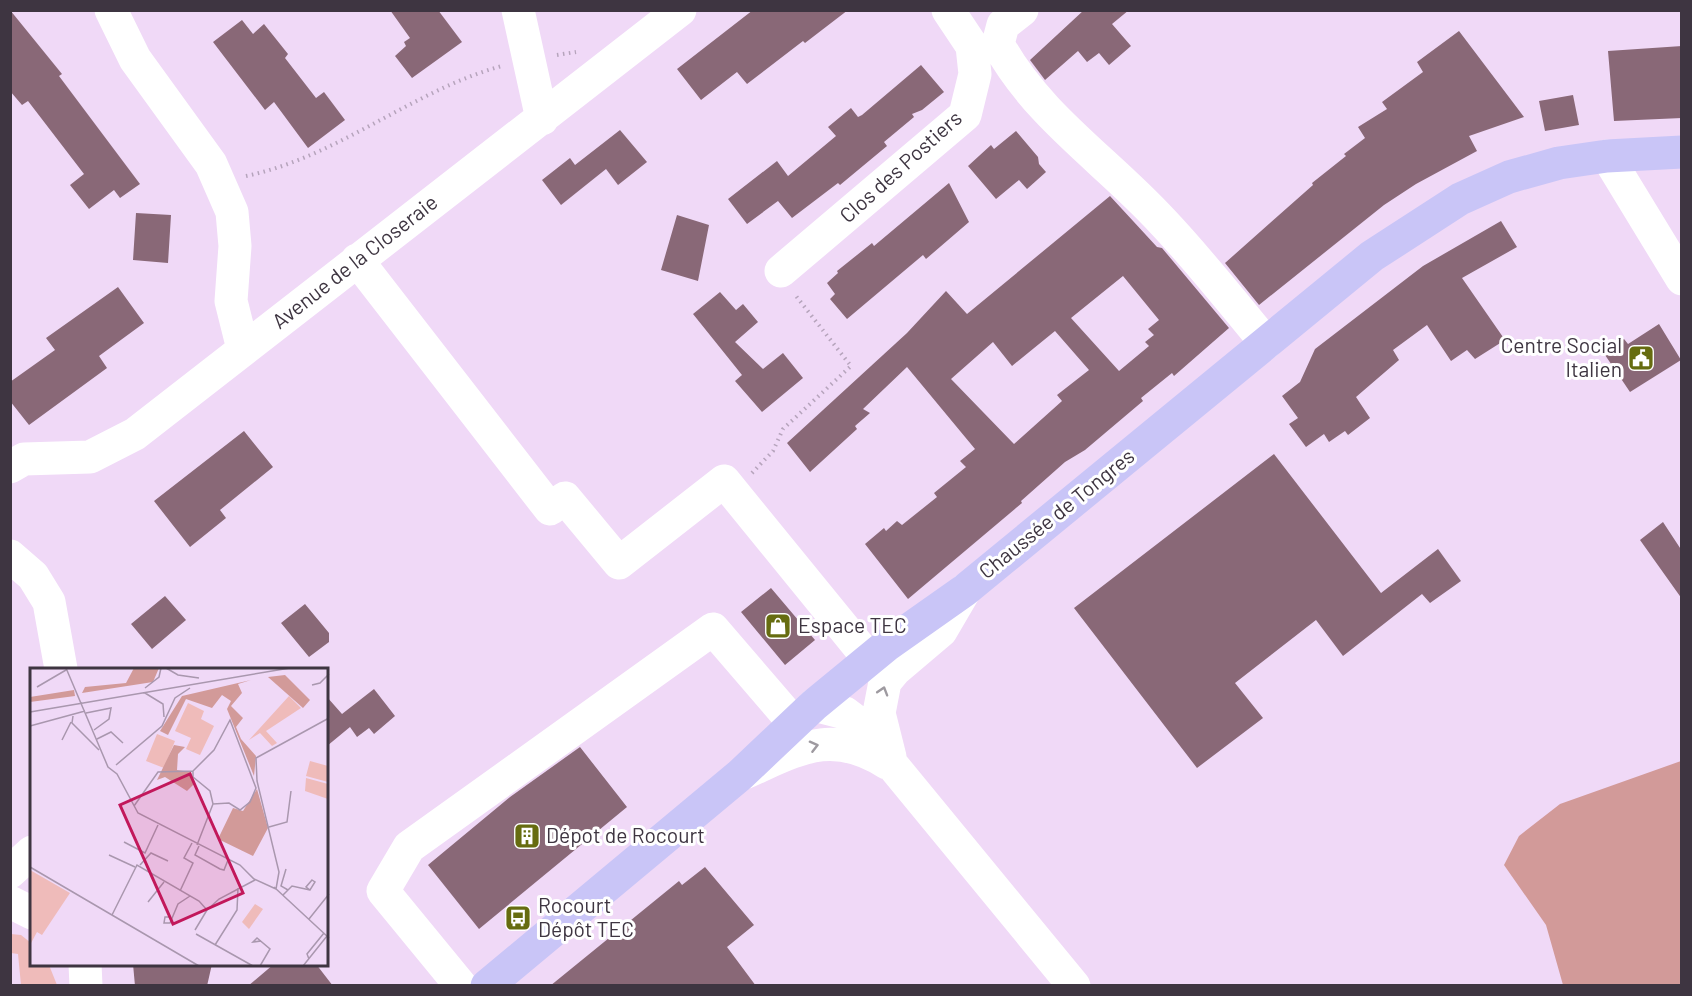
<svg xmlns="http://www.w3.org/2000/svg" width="1692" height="996" viewBox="0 0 1692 996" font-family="Barlow,sans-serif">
	<rect width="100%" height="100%" fill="#f0d9f7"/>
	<path fill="#efbbba" d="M11,934L21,935L31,943L32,964L49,965L57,985H21L18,954L11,953Z"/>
	<path fill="#d29a99" d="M1681,761V985H1563L1546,925L1504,865L1519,836L1560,804Z"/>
	<path fill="#896877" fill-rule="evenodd" d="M10,10L62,74L59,76L140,184L120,198L114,190L89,209L70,185L84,174L28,101L22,105L10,91Z
		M390,10H438L462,42L412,78L395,56L406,46L404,42L410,38Z
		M753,10H848L805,43L803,41L747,84L737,72L701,100L677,69Z
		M1084,10H1129L1112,24L1131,46L1109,65L1099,53L1087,62L1078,51L1045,80L1030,60Z
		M242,20L253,34L264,24L288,54L285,58L316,98L324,92L345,120L308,148L274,102L265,110L213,42Z
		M1459,31L1524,117L1469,136L1477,151L1416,184L1384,205L1259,305L1225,263L1313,185L1312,183L1346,156L1344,154L1365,138L1358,127L1387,109L1382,102L1423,72L1417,62Z
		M1682,46V118L1614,121L1608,51Z
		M921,65L944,92L922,110L912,114L914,117L884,142L887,146L840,185L838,183L792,218L778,201L747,224L728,199L777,161L788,176L836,136L828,127L851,108L858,117L862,115Z
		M1573,95L1579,125L1545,131L1539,101Z
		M620,130L647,162L618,185L606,169L561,205L542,180L570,158L575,165Z
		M1016,131L1038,157L1039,164L1046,172L1027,189L1019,180L996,199L968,166L991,145L994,149Z
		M949,183L969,222L926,259L923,255L847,319L830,299L835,294L827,283L838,273L837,271L872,243L874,246Z
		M1110,196L1157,247L1162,248L1229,328L1174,376L1172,373L1141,398L1143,401L1085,450L1065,462L1021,501L1022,503L908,599L865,544L884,528L886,531L897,521L902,525L937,497L934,493L966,467L960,461L975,449L907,367L863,409L870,413L855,426L857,429L810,472L787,443L907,333L946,291L967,314ZM1123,276L1159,320L1148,329L1154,335L1145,342L1149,346L1119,371L1071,318ZM1055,331L1089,370L1057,395L1062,401L1014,444L951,379L993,342L1012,366Z
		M136,213L171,215L168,263L133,260Z
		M677,215L709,225L698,281L661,270Z
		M1501,221L1517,247L1462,278L1505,340L1475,359L1467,350L1451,361L1427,325L1393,350L1399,360L1356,397L1370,418L1348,435L1345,431L1329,442L1324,434L1306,447L1289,424L1298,418L1282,396L1300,382L1315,349L1423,266Z
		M118,287L144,323L99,356L107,368L29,425L10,401V382L55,350L46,338Z
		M720,292L736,310L743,304L758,322L735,342L763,369L783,353L803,378L762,412L735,381L742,375L693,314Z
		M1659,324L1681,360L1630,392L1603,352L1624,339L1628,344Z
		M244,431L273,467L220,510L226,518L190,547L154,501Z
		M1274,454L1381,593L1438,549L1461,581L1430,603L1422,594L1343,656L1316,620L1235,683L1263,718L1197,768L1074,608Z
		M1663,522L1682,551V599L1640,540Z
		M771,588L815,640L785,665L741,612Z
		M165,596L186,620L152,649L131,624Z
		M305,604L329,633V642L309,657L281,623Z
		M374,689L395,716L374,734L369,728L357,737L350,727L327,746V697L342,714Z
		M580,747L627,807L479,929L428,865L510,797Z
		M705,867L754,925L727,947L756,986H550L679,881L682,885Z
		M133,964H212L207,986H135Z
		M274,964H316L333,986H248Z"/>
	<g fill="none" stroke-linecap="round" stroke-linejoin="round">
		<path stroke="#b6a4bc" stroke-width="4" stroke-dasharray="1.5 4.5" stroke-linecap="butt" d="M557,55L576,52
			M246,176C338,157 413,90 502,66
			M752,473L773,451L783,429L851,366L796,296"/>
		<path stroke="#fff" stroke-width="33" d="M111,10L135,59L211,164L232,212L235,246L231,301L243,349
			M518,10L542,119
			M1022,10L1003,25L998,44C1037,116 1108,162 1162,221C1199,260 1232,302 1266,343
			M1607,156L1682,279
			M357,260L550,509L565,498L619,563L724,481L869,659
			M781,271L965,115L975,74L972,46L948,10
			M10,467L24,459L90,457L135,434L680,10
			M10,556L33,576L49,602L61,669
			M814,705L845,713L857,722L1074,986
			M890,757L879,713L885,682L895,670L941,631L965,590
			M742,774C797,750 830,727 887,763
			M10,872L32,852
			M10,902L32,913
			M85,964L86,986
			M461,986L383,891L409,847L713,629L793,722"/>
		<path stroke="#c9c5f7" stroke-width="33" d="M487,986L740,775L814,705L887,645L965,590L1372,256L1460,199L1509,177L1559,163L1607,156L1682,152"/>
	</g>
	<defs><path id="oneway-chevron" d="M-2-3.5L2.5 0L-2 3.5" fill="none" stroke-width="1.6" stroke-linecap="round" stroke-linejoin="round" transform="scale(1.5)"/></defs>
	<g stroke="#9e9aa0">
		<use href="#oneway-chevron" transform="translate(883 691) rotate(-73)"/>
		<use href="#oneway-chevron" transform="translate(814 746) rotate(-14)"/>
	</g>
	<defs>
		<symbol id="civic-square" viewBox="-11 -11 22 22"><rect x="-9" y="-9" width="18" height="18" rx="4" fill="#666c10" stroke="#fff"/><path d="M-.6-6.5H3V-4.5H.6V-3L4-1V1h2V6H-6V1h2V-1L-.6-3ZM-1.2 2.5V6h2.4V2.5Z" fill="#fff"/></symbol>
		<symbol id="shop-square" viewBox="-11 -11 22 22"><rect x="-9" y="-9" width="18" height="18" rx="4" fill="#666c10" stroke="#fff"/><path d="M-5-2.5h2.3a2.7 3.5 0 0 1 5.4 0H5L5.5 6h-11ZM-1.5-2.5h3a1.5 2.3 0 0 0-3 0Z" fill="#fff"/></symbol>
		<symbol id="building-square" viewBox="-11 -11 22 22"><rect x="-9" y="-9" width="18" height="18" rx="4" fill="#666c10" stroke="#fff"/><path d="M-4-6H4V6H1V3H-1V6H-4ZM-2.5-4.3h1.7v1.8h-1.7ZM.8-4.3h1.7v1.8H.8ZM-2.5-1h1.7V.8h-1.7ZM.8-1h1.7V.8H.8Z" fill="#fff"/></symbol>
		<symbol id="bus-square" viewBox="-11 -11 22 22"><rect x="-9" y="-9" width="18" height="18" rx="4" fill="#666c10" stroke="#fff"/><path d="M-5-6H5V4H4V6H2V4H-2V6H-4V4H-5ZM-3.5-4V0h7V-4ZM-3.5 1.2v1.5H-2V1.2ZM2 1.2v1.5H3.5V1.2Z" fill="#fff"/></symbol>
	</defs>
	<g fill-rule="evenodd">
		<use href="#civic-square" x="1626" y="343" width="30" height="30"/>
		<use href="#shop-square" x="763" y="611" width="30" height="30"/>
		<use href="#building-square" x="512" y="821" width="30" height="30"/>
		<use href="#bus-square" x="503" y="903" width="30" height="30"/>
	</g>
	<g text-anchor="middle" stroke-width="6" stroke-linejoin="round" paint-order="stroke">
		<g font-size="21" fill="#3e3541" stroke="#fff">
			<text transform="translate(901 167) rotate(-42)" y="7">Clos des Postiers</text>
			<text transform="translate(355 262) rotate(-38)" y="7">Avenue de la Closeraie</text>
			<text transform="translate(1057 514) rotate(-39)" y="7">Chaussée de Tongres</text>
		</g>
		<g font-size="21" fill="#3e3541" stroke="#fff" text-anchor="start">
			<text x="1622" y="353" text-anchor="end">Centre Social<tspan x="1622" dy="24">Italien</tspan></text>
			<text x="798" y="633">Espace TEC</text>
			<text x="546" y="843">Dépot de Rocourt</text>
			<text x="538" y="913">Rocourt<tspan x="538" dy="24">Dépôt TEC</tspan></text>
		</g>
	</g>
	<g transform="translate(30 668)">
		<rect width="298" height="298" fill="#f0d9f7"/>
		<path d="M259,28L271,40L236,63L247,75L242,78L230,65L219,72ZM158,35L174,43L171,51L184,58L170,87L156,81L161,70L145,63ZM127,66L145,73L134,100L116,93ZM280,93L298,98V114L276,108ZM276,110L298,116V131L275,123ZM0,202L40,225L12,267L7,264L0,277ZM225,236L233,241L219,261L212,254Z" fill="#efbbba"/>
		<path d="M104,0H129L123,14L52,25L55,19L96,15ZM255,7L280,32L273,40L238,9ZM221,12L208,16L212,25L201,38L213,50L206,59L211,71L226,88L224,108L197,41L201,33L192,27L182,40L156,31L138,67L130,63L152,28ZM44,22L45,28L0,34V29ZM144,77L155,79L148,86L147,102L161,104L165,115L157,123L135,109L127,112ZM227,121L238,160L223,188L188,171L203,140L213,143Z" fill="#d29a99"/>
		<path fill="none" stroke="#a997ae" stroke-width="1.5" d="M36,0L78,99L87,106L108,145L210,197L224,211L246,221M136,0L148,7L169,10M282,17L290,15L299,6M7,19L36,2M115,20L129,9L131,0M115,25L133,36L134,49M0,44L260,0M56,45L81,40L79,51L64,62M43,48L42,55L69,82M200,52L226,120L220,134L210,142L199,135L183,136L180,123L163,109V103L184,82ZM0,58L55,43M67,71L81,64L93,75M32,72L41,54M86,97L132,58L145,30L160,20M104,138L128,104L163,103M239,159L257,154L261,123M94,174L115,185L128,157M167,177L183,136M169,178L165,187L190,201L194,202L198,192M79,187L105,199M110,197L121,185L138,193M0,199L169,298M256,201L251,218L258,222M282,212L285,214L280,222L276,219ZM244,219L299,270M246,221L249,204L227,113L226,90L299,50M150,223L163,195L154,190L162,175M253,227L262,218L280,222M118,234L134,214M82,247L107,197L169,233L177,242L189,231L225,212M139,249H135L134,255H140L148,236L160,228M279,251L299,226M165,262L177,242M166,266L223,298M185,277L207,242L208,220M279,291L277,286L294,265M230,298L240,281L227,270L223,274L231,273M273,298L297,268"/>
		<path fill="#c2185b" fill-opacity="0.15" stroke="#c2185b" stroke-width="3" d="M160,106L213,225L143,256L90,137Z"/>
		<rect width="298" height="298" fill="none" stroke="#3e3541" stroke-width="3"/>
	</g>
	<rect width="1692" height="996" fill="none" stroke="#3e3541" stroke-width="24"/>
</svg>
